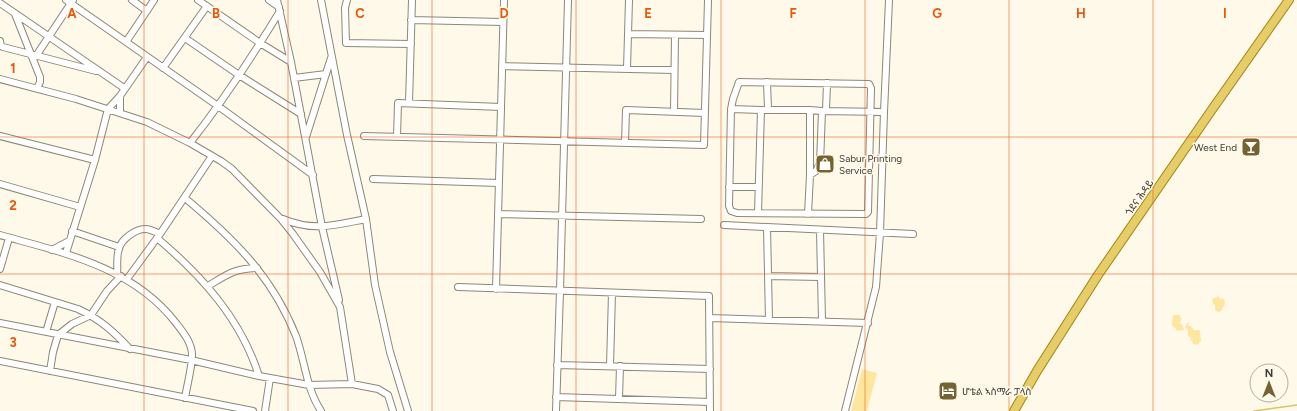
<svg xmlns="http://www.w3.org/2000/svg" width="1297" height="411" viewBox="0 0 1297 411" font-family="Figtree,'Noto Sans Ethiopic',sans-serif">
	<rect width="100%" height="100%" fill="#fff9ea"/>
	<path fill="#ffe69f" d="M1219,296V298L1224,299L1225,304L1221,311L1218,312L1215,310V305L1213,304L1212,299Z
		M1173,315H1180V318H1183L1181,319L1180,323L1182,325L1184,330L1176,331L1177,330L1172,325Z
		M1187,323H1189L1188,326H1191L1194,330H1199L1200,331L1201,341L1197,345L1193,344L1192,341L1190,340L1191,338L1188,336V331L1185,327Z
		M862,369L877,373L867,411H851Z"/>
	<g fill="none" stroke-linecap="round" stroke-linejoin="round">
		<path stroke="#dec16c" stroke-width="1.5" d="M1254,411L1297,405"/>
		<defs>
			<path id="minor" d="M66,0L218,106L313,175
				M132,0L147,11
				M198,0L260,43L291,62
				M269,0L279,7
				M277,0L291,62L322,227L339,300
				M321,0L347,135L366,219L375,285L390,352L408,411
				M347,0L345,8L346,43L411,44
				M0,3L124,88
				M15,14L40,77V82L37,88
				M411,20L503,22
				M628,34L707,35
				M185,38L239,75L301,114
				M0,41L1,46L3,47L96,71
				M126,42L154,0
				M36,56L73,0
				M502,66L674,70
				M163,68L207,6
				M627,69L629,0
				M294,78L326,74
				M0,79L76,99L147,122L190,143L221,161L232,169L281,219L293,234L320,272L340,307L352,384
				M739,82L869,84L871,88L868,212L866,214L737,213L731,211L729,206L731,109L733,99Z
				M767,82L768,109
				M120,96V113
				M409,103L412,0
				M731,109L761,110L758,213
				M761,110H810
				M826,111L827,83
				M674,112L675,35
				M0,136L95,160
				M364,136L704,145L708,0
				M306,137L331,58
				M397,137L398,103L501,107
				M190,143C223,101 252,57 280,11
				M625,143L626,110L705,113
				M810,175V110L822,111
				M373,179L499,183
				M0,184L80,207
				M729,187H758
				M185,198C234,239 272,276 296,336C305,361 306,388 321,411
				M498,214L701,219
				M808,214L810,175L816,171L820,163L822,111L884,112L889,0
				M283,219C314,232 335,225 366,219
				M724,225L913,234
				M767,227L769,320
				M820,230L822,321
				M72,231L119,247
				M0,235C64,253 133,267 176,323C183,332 192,343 192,355C192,368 187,385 185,398
				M157,238C202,276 241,319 259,376
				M52,250L69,241
				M66,253L95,160L108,109L120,96L147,57
				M0,269L9,238
				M117,274C118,266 116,256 119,249C121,239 136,229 145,229C150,229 156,232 160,234
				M768,276L821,277
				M127,279L160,234L212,156
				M0,285L78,309C100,319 114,332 130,349
				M208,286C228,274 233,269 257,268
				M458,287L709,296L710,411
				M496,289L504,0
				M710,318L868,323
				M0,323L191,360L259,376L309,385L352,384L378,389L388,395L393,411
				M46,332L55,302
				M0,361L253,411
				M557,365L710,369
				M610,366L612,293
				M50,371L53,352L58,335L72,324L91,315L107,291L121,276
				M556,397L710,402
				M619,399L620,366
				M265,411L270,378
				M556,411L560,291L568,0
				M845,411L876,287L880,233L884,112"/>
			<path id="major" d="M1014,411L1037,371L1098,275L1211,111L1289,0"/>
		</defs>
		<use href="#minor" stroke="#8d8776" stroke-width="8"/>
		<use href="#major" stroke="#a08415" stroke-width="10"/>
		<use href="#minor" stroke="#fff" stroke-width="6"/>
		<use href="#major" stroke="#e6cd68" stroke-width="8"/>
	</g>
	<path fill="none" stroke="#e8590c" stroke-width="1" stroke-opacity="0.55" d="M144,0V411M288,0V411M432,0V411M576,0V411M721,0V411M865,0V411M1009,0V411M1153,0V411M0,137H1297M0,274H1297"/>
	<defs>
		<symbol id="bar-square" viewBox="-11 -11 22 22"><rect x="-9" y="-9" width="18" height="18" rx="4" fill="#756432" stroke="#fff9ea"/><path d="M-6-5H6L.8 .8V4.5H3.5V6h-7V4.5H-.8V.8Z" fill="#fff"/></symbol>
		<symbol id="shop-square" viewBox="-11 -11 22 22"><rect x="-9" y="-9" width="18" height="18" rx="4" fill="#756432" stroke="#fff9ea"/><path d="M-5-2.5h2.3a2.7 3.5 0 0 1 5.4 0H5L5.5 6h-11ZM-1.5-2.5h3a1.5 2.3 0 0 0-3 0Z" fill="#fff"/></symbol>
		<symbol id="hotel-square" viewBox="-11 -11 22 22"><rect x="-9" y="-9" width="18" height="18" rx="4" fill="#756432" stroke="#fff9ea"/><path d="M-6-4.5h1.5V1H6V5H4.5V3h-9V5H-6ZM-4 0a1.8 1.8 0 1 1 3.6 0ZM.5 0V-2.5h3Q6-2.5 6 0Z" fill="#fff"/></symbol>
	</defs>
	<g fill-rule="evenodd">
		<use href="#bar-square" x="1240" y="136" width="22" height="22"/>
		<use href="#shop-square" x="814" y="153" width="22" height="22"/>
		<use href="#hotel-square" x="937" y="380" width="22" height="22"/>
	</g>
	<g text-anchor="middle" stroke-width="3" stroke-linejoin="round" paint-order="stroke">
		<g font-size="10" fill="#3f3c35" stroke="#fff9ea" text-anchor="start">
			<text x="1237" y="151" text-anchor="end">West End</text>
			<text x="839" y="162">Sabur Printing<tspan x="839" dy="12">Service</tspan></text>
			<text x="962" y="395">ሆቴል ኣስማራ ፓላስ</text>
		</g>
		<g font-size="10" fill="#3f3c35" stroke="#fff9ea">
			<text transform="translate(1139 197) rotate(-55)" y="4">ጎደና ሕዳይ</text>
		</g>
	</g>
	<g font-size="13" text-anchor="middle" font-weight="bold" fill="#e8590c" stroke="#fff9ea" stroke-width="3" stroke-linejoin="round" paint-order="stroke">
		<text x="72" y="18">A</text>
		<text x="216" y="18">B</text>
		<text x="360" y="18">C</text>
		<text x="504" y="18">D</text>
		<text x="648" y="18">E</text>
		<text x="793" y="18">F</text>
		<text x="937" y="18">G</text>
		<text x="1081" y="18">H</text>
		<text x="1225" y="18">I</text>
		<text x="13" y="73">1</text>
		<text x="13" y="210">2</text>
		<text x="13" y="347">3</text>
	</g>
	<g transform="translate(1269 383)"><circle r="19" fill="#fff9ea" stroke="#b2ada2"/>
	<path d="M0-3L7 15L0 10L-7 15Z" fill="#756432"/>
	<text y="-6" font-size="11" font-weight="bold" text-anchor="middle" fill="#3f3c35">N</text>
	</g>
</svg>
